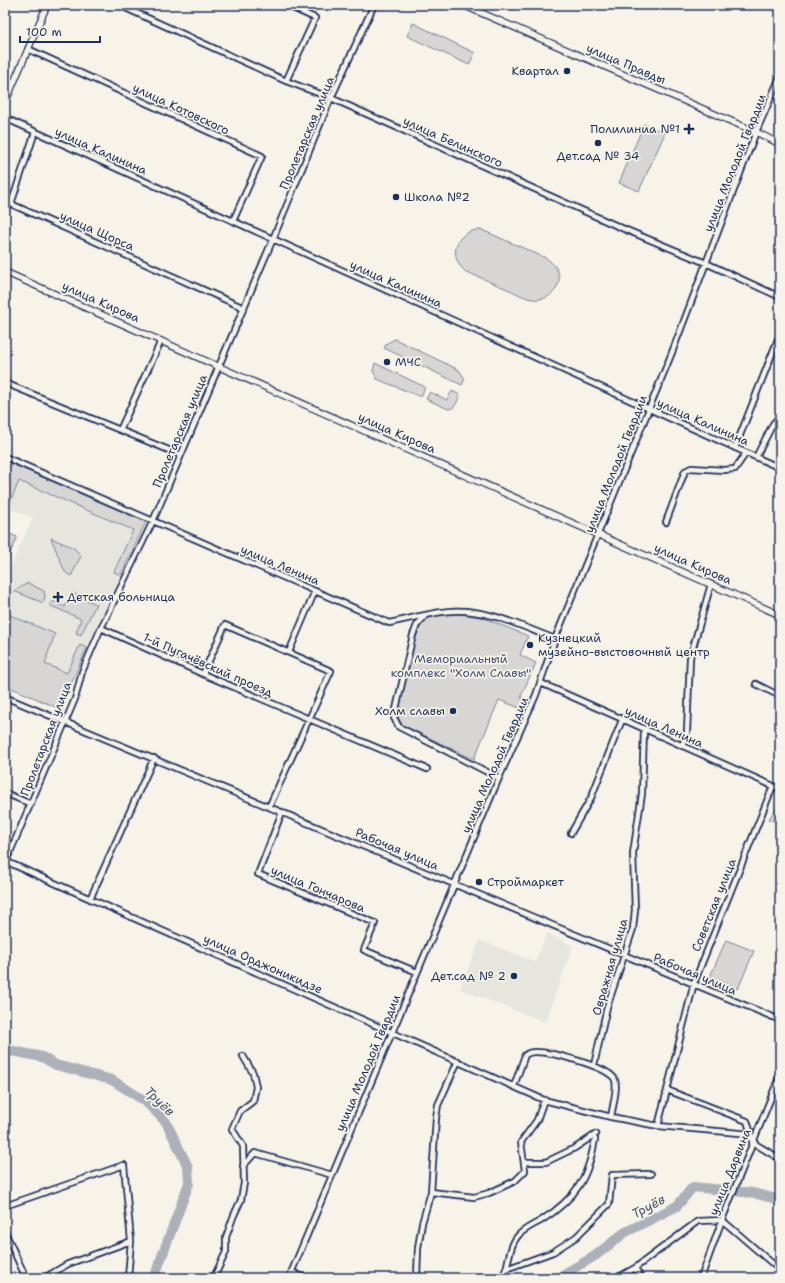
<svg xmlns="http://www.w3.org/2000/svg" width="785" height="1283" viewBox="0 0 785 1283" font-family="'Shantell Sans',sans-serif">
	<rect width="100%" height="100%" fill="#f7f3e8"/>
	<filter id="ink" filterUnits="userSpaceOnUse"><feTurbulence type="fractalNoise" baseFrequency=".025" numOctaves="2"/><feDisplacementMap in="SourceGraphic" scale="8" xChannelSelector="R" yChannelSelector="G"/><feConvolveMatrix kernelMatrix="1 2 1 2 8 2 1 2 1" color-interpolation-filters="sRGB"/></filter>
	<g filter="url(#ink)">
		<path fill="#e6e5de" d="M5,461L146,522L102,615L60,709L5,685V579L33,518L5,506Z
			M547,933L573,946L545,1022L460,989L480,940L535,962Z"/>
		<path fill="#d7d6d4" stroke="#798299" d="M413,23L475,53L469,65L407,36Z
			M644,124L665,133L639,191L619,183Z
			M482,230L546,258C553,263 560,270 559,280C557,294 545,301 532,299C525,298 518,294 512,291C497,285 482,278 466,272C452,261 451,240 469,232C473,230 478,230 482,230Z
			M395,339L459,370L465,379L462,385L384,348L387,343Z
			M375,363L425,387L421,397L377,379L373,371Z
			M452,391L460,395C457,401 456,409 448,409L426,399L430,392L447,400Z
			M5,461L146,522L121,575L114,572L133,530L19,481L8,507L5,506Z
			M5,532L17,537L5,566Z
			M51,538L74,548L81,556L71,576L65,572Z
			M28,583L44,591L45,597L43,603L14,591Z
			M72,593L96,604L81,635L76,633L81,619L49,605L52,601L65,607Z
			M5,613L55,634L47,656V659L45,664L67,673L80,645L87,648L60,709L5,685Z
			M451,613L481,617L528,636L520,655L536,663L521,696L526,706L525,710L499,700L474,759L402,725L398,717C401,699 413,627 426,619C433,616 444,615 451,613Z
			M780,802V824L769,819Z
			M726,940L754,951L738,989L710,977Z"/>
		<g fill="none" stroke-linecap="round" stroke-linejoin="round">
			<path stroke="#acb0b9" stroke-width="10" d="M5,1054L13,1051L42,1057L56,1065L112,1080L145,1101L166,1122L188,1167L189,1183L154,1278
				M557,1278L595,1256L624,1233L677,1206L693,1187L753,1193L780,1200"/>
			<defs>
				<path id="minor" d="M119,5L286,81L331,98L624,229L706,263L780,297
					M286,5L315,18L286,81
					M28,49L262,156L233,221
					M5,118L780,468
					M35,132L11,204L244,308
					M5,383L181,455
					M120,430L161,341
					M735,448L780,334
					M5,457L389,623C410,619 431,612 452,611C488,609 523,627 555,639
					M756,457L773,424L780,416
					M666,522L685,471L691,468L724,470L735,469L746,453
					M425,616L417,625L413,635L394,718L399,727L499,778
					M101,628L203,674L427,769
					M289,652L315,591
					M203,674L225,625L331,671L269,807
					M541,683L780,789
					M756,684L780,696
					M5,697L780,1020
					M682,746L687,732L690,658L711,584
					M5,793L31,804
					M282,812L258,874L375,923L364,950L417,972
					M571,833L591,798L622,720
					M5,861L544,1100L611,1117L658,1126L751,1134L752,1142L780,1159
					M5,864L75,699L82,672L101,628L153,521L273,239L331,98L374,5
					M90,899L154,758
					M594,1065L607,1007L633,929L635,910L633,853L642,794L644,730
					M514,1086L525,1055C528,1053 530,1052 534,1052C549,1051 605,1066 614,1078C619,1085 612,1109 611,1117
					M667,1090L747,1121L751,1134
					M658,1126L694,983L773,786
					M524,1162H546L575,1148L596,1134
					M243,1166L255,1153L332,1175
					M431,1192L474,1197L489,1193L515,1181L525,1171L521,1142L537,1120L544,1100
					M5,1206L124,1165L131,1241L128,1278
					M5,1232L26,1278
					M635,1268L698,1221L722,1220L780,1270
					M506,1269C509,1259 510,1245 517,1237C523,1229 534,1225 542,1220C576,1198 588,1179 595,1139
					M292,1272L305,1278
					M44,1278L68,1264L131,1241
					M213,1278L216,1273L226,1252V1237L234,1215L241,1200L244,1183L243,1146L232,1129L240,1111L253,1101L256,1087L253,1073L243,1056
					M289,1278L499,778L536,695L555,639L671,355L756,132L780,77
					M417,1278L418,1248L422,1223L431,1192L436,1118L438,1105L458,1061
					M502,1278L506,1269L553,1252L576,1237L609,1204L612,1175L651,1174
					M617,1278L635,1268L641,1278
					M701,1278L722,1220L780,1075"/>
				<path id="tertiary" d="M463,5L756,132L780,144
					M5,103L47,5
					M5,272L780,615"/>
			</defs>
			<use href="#minor" stroke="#1b2f5e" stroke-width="8"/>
			<use href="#tertiary" stroke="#1b2f5e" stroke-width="8"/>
			<use href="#minor" stroke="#f7f3e8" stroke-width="4.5"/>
			<use href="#tertiary" stroke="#f7f3e8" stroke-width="5.5"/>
		</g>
	</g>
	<g fill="#1b2f5e" stroke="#f7f3e8" stroke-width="1.5">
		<circle cx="567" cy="71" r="4"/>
		<path d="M687 123h4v4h4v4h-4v4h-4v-4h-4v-4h4z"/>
		<circle cx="598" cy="143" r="4"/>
		<circle cx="396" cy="197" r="4"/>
		<circle cx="387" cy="362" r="4"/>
		<path d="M56 591h4v4h4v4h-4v4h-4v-4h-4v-4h4z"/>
		<circle cx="530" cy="645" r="4"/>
		<circle cx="453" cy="711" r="4"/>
		<circle cx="479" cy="882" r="4"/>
		<circle cx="514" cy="976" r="4"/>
	</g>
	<g text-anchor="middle" stroke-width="3.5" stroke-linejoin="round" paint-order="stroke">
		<g font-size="12" fill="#1b2f5e" stroke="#f7f3e8">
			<text transform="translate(626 64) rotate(23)" y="4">улица Правды</text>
			<text transform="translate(181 109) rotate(25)" y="4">улица Котовского</text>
			<text transform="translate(307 133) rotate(-67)" y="4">Пролетарская улица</text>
			<text transform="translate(453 142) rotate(24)" y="4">улица Белинского</text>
			<text transform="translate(101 151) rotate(24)" y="4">улица Калинина</text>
			<text transform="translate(735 163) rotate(-68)" y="4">улица Молодой Гвардии</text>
			<text transform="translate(97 231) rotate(24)" y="4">улица Щорса</text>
			<text transform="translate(396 284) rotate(24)" y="4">улица Калинина</text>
			<text transform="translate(101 302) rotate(24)" y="4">улица Кирова</text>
			<text transform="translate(703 422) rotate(24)" y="4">улица Калинина</text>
			<text transform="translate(180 431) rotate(-67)" y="4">Пролетарская улица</text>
			<text transform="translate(397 433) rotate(24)" y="4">улица Кирова</text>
			<text transform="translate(616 464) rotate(-68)" y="4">улица Молодой Гвардии</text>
			<text transform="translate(693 564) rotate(24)" y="4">улица Кирова</text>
			<text transform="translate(280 565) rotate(23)" y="4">улица Ленина</text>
			<text transform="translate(208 665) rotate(24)" y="4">1-й Пугачёвский проезд</text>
			<text transform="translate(664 727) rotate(24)" y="4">улица Ленина</text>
			<text transform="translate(46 739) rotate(-69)" y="4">Пролетарская улица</text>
			<text transform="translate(495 765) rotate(-66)" y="4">улица Молодой Гвардии</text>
			<text transform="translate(397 849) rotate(23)" y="4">Рабочая улица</text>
			<text transform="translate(318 889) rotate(23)" y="4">улица Гончарова</text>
			<text transform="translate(714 905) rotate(-68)" y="4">Советская улица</text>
			<text transform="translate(263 964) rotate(24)" y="4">улица Орджоникидзе</text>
			<text transform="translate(610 967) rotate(-74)" y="4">Овражная улица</text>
			<text transform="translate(695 974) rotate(23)" y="4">Рабочая улица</text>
			<text transform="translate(368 1063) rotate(-67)" y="4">улица Молодой Гвардии</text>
			<text transform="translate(730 1172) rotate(-68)" y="4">улица Дарвина</text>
		</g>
		<g font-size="12" fill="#1b2f5e" stroke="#f7f3e8" text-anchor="start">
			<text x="559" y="75" text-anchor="end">Квартал</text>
			<text x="680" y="133" text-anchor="end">Полилиниа №1</text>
			<text x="598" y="160" text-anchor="middle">Дет.сад № 34</text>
			<text x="404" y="201">Школа №2</text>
			<text x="395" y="366">МЧС</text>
			<text x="67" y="601">Детская больница</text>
			<text x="538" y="642">Кузнецкий<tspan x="538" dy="14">музейно-выстовочный центр</tspan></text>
			<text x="445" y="715" text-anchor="end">Холм славы</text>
			<text x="487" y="886">Строймаркет</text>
			<text x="506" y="980" text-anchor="end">Дет.сад № 2</text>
		</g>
		<g font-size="12" fill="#415076" stroke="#f7f3e8">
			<text x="461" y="663">Мемориальный<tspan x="461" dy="14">комплекс "Холм Славы"</tspan></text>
		</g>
		<g font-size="13" font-style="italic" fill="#465679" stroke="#f7f3e8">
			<text transform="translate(160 1101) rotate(44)" y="5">Труёв</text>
			<text transform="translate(648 1206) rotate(-28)" y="5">Труёв</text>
		</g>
	</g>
	<rect width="785" height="1283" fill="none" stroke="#f7f3e8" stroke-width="20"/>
	<rect x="10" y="10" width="765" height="1263" fill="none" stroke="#1b2f5e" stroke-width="1.5" filter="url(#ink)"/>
	<path d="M20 36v6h80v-6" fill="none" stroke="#1b2f5e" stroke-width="2"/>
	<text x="26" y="36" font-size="12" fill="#1b2f5e" stroke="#f7f3e8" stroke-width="3" paint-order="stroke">100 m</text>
</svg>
